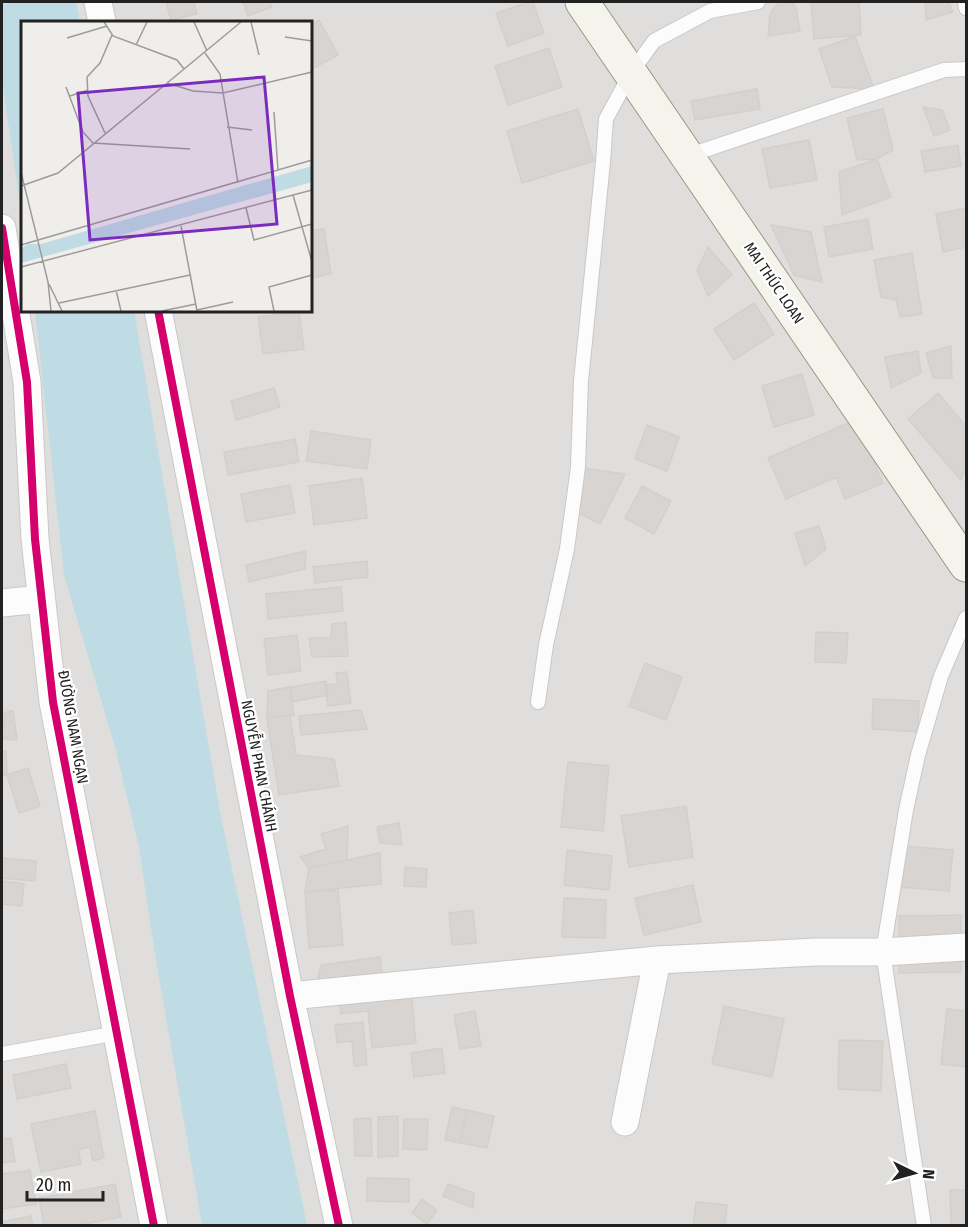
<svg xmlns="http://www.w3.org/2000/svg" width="968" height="1227" viewBox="0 0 968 1227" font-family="'Fira Sans Condensed',sans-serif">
	<rect width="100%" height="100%" fill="#f0eeeb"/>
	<path fill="#dfdedc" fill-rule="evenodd" d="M2,2H966V1225H2ZM22,22H310V310H22Z"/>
	<path fill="#bfdbe3" d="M2,2H76L80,22H22V217L2,80Z
		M35,311H134L220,812L307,1225H202L155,954L139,847L115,747L64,575Z"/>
	<path fill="#d7d4d2" stroke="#d3d0cc" stroke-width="1.5" d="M166,2H194L197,14L171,20Z
		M243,2H270L272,7L248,16Z
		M530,2H533L544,33L508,46L496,13Z
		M780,2H792L796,8L800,31L768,36L770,13Z
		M827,2H859L861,35L814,39L811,3Z
		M925,2H949L953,12L926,20Z
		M319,20L338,55L310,70V25Z
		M855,36L874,89L832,87L819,49Z
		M549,48L562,87L508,105L495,66Z
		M757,89L760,109L695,120L691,101Z
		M923,107L942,110L950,130L934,136Z
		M578,109L594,161L522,183L507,131Z
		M883,109L893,150L877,159L857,160L847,118Z
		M809,140L817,180L770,188L762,149Z
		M958,145L961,166L925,172L921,151Z
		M877,159L891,197L842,215L839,172Z
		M966,208V247L943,252L936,214Z
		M868,219L873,249L829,257L824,227Z
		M771,225L811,232L822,282L794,275Z
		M324,229L331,274L310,278V231Z
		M708,247L732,275L708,296L697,270Z
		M912,253L922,314L900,317L896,300L881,297L874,260Z
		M754,303L774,334L734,360L714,329Z
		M299,312L304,349L263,354L258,317Z
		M951,346L952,378H933L926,353Z
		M918,351L921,373L891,388L885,357Z
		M802,374L814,415L774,427L762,386Z
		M274,388L280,407L236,420L231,401Z
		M938,393L966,426V467L961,480L908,419Z
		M855,420L883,483L845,499L836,477L786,499L768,458Z
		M647,425L679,437L667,471L635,459Z
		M311,431L371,440L367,469L306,461Z
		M295,439L299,462L228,475L224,452Z
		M578,467L625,474L600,524L571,509Z
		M362,478L367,518L314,525L309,486Z
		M290,485L295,513L246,522L241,494Z
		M642,486L671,501L654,534L625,518Z
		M819,526L826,549L805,566L795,533Z
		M306,551L305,569L249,582L246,565Z
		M367,561L368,577L315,583L313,567Z
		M341,587L343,611L268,619L266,594Z
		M346,622L348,656L312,657L309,638H331L332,624Z
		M816,632L848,633L846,663L815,662Z
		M297,635L301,671L268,675L264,639Z
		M645,663L682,677L666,720L629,706Z
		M347,672L351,703L328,706L325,685L338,684L336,673Z
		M326,681L328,695L292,702L290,687Z
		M290,687L294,716L290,715L267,718L268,691Z
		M873,699L919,701L918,732L872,729Z
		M361,710L367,729L301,735L299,716Z
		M13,711L17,739L8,740V738L2,739V725H4L2,713Z
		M290,715L296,755L334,759L339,786L279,795L267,718Z
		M6,751L7,775L2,776V752Z
		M568,762L609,766L603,831L561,827Z
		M28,768L40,806L19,813L7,775Z
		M686,806L693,857L629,867L621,816Z
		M399,823L402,845L380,843L377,827Z
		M348,826L347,860L309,868L300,857L326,849L321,834Z
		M903,846L953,850L949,891L899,887Z
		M567,850L612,856L609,890L564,885Z
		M380,853L381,884L305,892L309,868Z
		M2,858L36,861L35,881L2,878Z
		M405,867L427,869L426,887L404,886Z
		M2,881L24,884L22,906L2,904Z
		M693,885L701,922L644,935L635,898Z
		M338,890L343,945L309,948L305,892Z
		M564,898L606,900L605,938L562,937Z
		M473,910L476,943L452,945L449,913Z
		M961,915V972L899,973V916Z
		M380,957L383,977L317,985L321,965Z
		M411,989L416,1043L372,1048L368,1011L341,1014L340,1004Z
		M724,1006L784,1019L772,1077L712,1064Z
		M947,1009L966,1011V1067L941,1064Z
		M475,1011L481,1046L460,1049L454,1015Z
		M363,1022L367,1065L354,1066L352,1041L337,1043L335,1025Z
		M839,1040L883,1041L881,1091L838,1089Z
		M442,1048L445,1073L414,1077L411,1053Z
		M66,1064L71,1088L17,1099L13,1075Z
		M452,1107L467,1110L460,1143L445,1140Z
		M467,1110L494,1116L487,1148L460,1143Z
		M95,1111L104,1158L93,1161L90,1147L78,1150L81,1164L41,1172L31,1124Z
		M398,1116V1156L378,1157V1117Z
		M371,1118L372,1156H355L354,1119Z
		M404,1119H428L427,1150L403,1149Z
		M11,1138L15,1161L2,1163V1139Z
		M30,1170L36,1204L2,1209V1174Z
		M367,1178L409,1179V1202L367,1201Z
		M115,1184L121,1217L74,1226H44L39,1198Z
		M448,1184L474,1193L473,1208L443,1196Z
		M950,1190H966V1226H951Z
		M422,1199L437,1211L427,1224L412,1213Z
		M696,1202L727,1205L725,1226H693Z
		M31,1216L33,1226H2V1222Z"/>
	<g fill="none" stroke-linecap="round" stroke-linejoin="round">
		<defs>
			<path id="lane" d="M965,2L966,8
				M687,156L944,70L966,69
				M538,702L546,645L567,549L578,467L581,381L603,162L606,119L631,73L654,41L710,11L758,2
				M2,1054L117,1033
				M924,1226L883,952L906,810L918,755L941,676L966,618"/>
			<path id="street" d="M98,2L102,22
				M2,228L27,382L35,539L53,702L154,1226
				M158,310L290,996L339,1226
				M2,603L41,599
				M290,996L657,960L816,952H883L966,947
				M625,1122L657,960"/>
			<path id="secondary" d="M582,2L966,565"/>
		</defs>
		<use href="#lane" stroke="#c9c8c7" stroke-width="16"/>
		<use href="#street" stroke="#c9c8c7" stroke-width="29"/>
		<use href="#secondary" stroke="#999a82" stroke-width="35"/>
		<use href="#lane" stroke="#fdfcfc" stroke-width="14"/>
		<use href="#street" stroke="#fdfcfc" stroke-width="27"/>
		<use href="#secondary" stroke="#f4f4ed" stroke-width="33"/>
		<defs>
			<path id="cycleway" d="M2,228L27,382L35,539L53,702L154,1226
				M158,310L290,996L339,1226"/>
		</defs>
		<use href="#cycleway" stroke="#fff" stroke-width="11"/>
		<use href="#cycleway" stroke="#d6006c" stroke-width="8"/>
	</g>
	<g text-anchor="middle" stroke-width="4.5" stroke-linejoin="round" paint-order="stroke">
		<g font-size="15" fill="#222" stroke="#fff">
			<text transform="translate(774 283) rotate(56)" y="5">MAI THÚC LOAN</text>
			<text transform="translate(73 727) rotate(80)" y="5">ĐƯỜNG NAM NGẠN</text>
			<text transform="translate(259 766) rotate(79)" y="5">NGUYỄN PHAN CHÁNH</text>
		</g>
	</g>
	<g transform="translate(21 21)">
		<rect width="291" height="291" fill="#f0eeeb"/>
		<path d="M291,145V161L0,242V228L7,223H20Z" fill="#bfdbe3"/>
		<path fill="none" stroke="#9e9c9b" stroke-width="1.5" d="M83,1L92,15L156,39L163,48M173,1L186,30M230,1L238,34M264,16L291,20M46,17L86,5M115,24L126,1M184,32L199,53L217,162M146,62L172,70L202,72L291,51M45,66L62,111L72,122L169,128M49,75L67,69M253,91L257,149M206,106L231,109M84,112L67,75L66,56L79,42L91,14M0,151L27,261L30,290M0,165L37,152L220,1M272,174L291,241M225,187L233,219L291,203M160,205L176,290M0,224L291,139M0,246L291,169M28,263L41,290M95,269L100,290M38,282L169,254M176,289L212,281M141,290L175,283M253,290L248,266L291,254"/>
		<path fill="#7b2cbf" fill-opacity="0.15" stroke="#7b2cbf" stroke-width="3" d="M243,56L256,203L69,219L57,72Z"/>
		<rect width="291" height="291" fill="none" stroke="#222" stroke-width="3"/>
	</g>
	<rect width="968" height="1227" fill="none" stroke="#222222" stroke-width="6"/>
	<g transform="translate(914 1173) rotate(95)" stroke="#ffffff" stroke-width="4.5" paint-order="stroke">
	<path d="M0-4.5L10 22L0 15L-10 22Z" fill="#222222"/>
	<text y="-9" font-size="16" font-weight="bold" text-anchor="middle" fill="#222222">N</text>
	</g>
	<path d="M27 1191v9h76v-9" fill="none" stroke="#222222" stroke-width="3"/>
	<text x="36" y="1191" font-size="18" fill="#222222" stroke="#ffffff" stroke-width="4.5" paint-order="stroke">20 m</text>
</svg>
